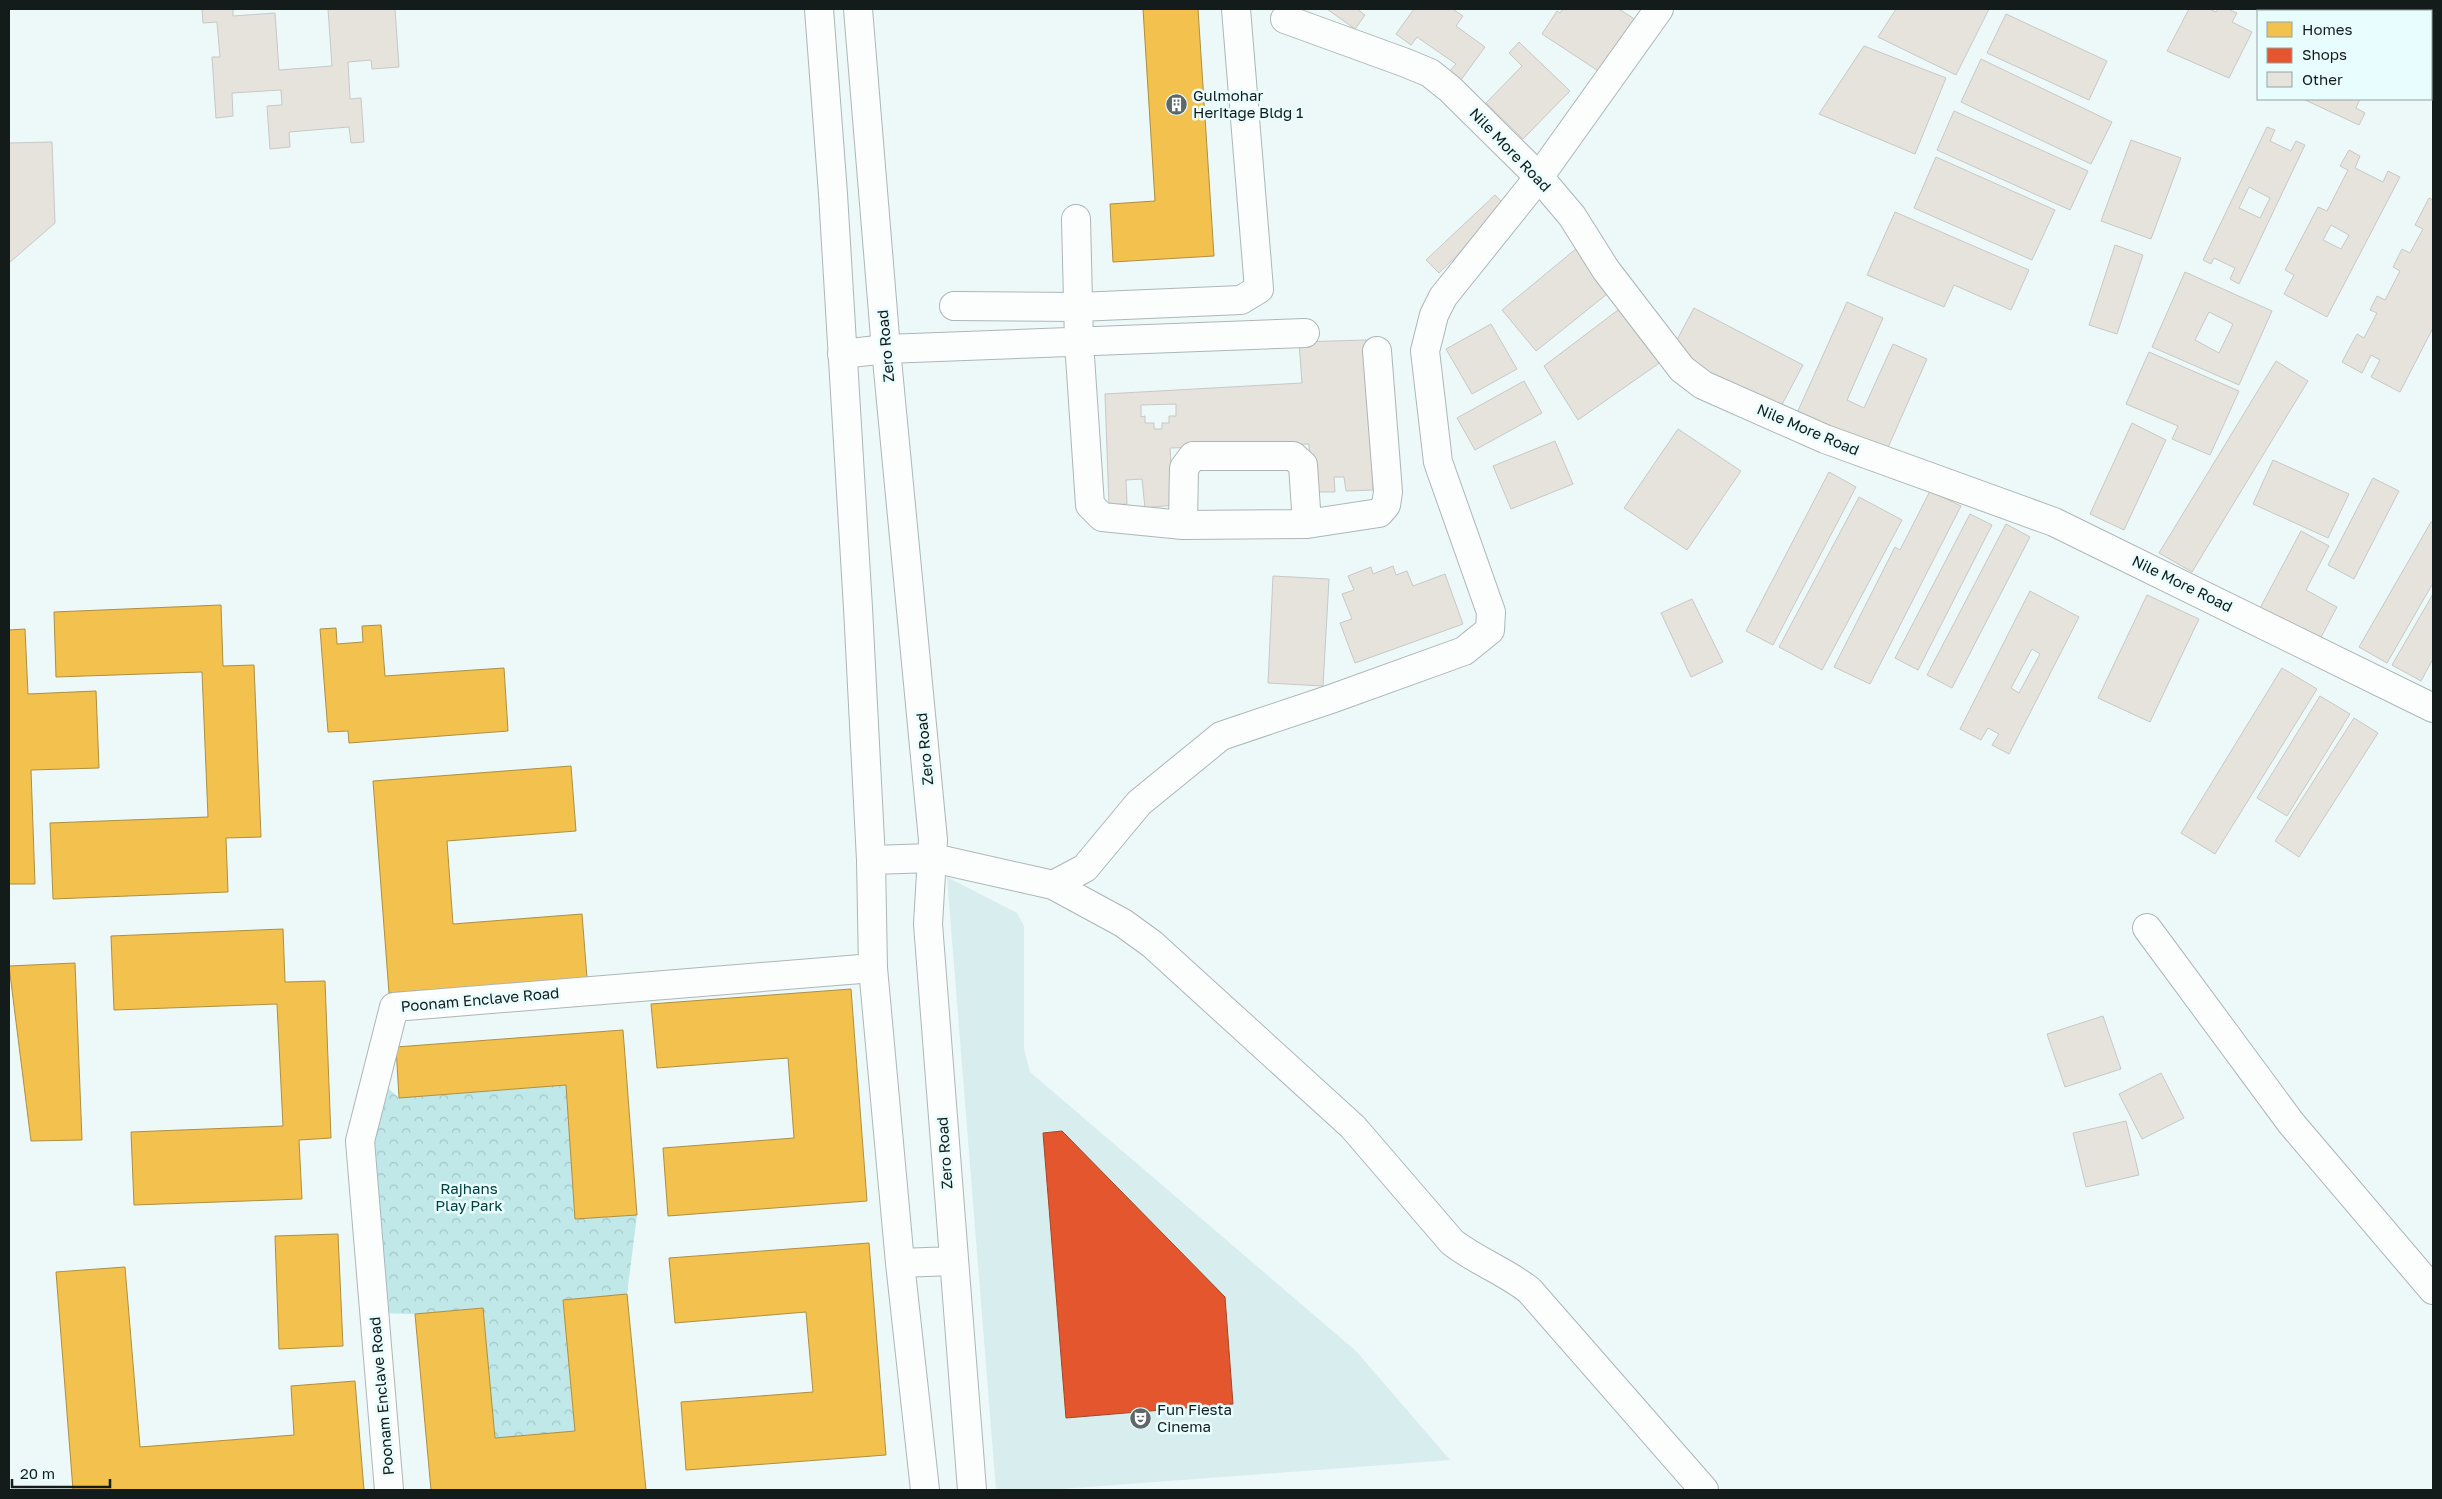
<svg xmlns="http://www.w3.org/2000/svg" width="2442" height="1499" viewBox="0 0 2442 1499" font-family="'Golos Text',sans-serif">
	<defs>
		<pattern id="park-crowns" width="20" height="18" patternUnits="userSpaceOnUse" patternTransform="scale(1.25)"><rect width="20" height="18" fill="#c0e8e8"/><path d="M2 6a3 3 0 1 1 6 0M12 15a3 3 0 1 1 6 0" fill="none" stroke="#a4c6c6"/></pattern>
	</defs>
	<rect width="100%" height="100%" fill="#edf8f8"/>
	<path fill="#d8eded" d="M947,877L1017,913L1024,926V1049L1030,1072L1356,1351L1450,1460L1048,1490H996Z"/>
	<path fill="url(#park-crowns)" d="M375,1076L399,1098L566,1085L575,1219L637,1215L627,1294L563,1300L575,1431L495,1438L482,1308L415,1314L375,1313L360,1141Z"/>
	<path fill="#f2c14e" stroke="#af8f3f" d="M1143,9H1198L1214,256L1113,262L1110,204L1155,201Z
		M221,605L223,666L254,665L261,837L226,838L228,892L53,899L50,823L208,817L202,672L56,677L54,612Z
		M381,625L385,676L504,668L508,731L349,743L348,731L328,732L320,629L336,628L337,644L363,642L362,626Z
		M25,629L28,694L96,691L99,768L31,770L35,884H9V630Z
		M571,766L576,831L447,841L453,924L582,914L587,978L389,993L373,781Z
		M283,929L285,982L325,981L331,1138L299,1140L302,1199L134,1205L131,1132L283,1126L277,1004L114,1010L111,936Z
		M75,963L82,1140L31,1141L9,966Z
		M851,989L867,1201L668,1216L663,1148L794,1138L788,1058L657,1068L651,1004Z
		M623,1030L637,1215L575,1219L566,1085L399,1098L396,1047Z
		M338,1234L343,1346L279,1349L275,1236Z
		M869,1243L886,1455L686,1470L681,1402L813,1392L806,1312L675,1323L669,1258Z
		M125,1267L140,1447L294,1435L291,1386L355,1381L364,1490H73L56,1272Z
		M627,1294L646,1490H431L415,1314L483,1308L495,1438L575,1431L563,1300Z"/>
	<path fill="#e4572e" stroke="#a54528" d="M1062,1131L1225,1297L1233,1404L1066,1418L1043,1133Z"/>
	<path fill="#e6e3dc" stroke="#c6c9c6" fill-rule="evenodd" d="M202,9H233V16L275,13L279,70L332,66L328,9H395L399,67L372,69L371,60L348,62L350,99L361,98L364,142L351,143L349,127L289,132L290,147L270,149L267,106L282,105L281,90L232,93L233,116L216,118L212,57H220L217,22L203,23Z
		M1327,9H1357L1365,15L1355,29Z
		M1414,9H1455L1454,10L1463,16L1456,26L1485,47L1461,80L1449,72L1456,64L1417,37L1411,45L1396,34Z
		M1563,9H1619L1639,22L1609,78L1542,34L1557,11L1560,13Z
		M1896,9H1989L1956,75L1878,37Z
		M2189,9H2209L2216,12L2218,9H2228L2237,13L2232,22L2252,32L2229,78L2167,51Z
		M2385,9H2433V44L2431,43V11H2384Z
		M2006,14L2107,61L2089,100L1987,53Z
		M1519,42L1570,91L1523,139L1486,103L1522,66L1509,53Z
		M1864,46L1946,78L1915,154L1819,114Z
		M1981,59L2112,122L2091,164L1961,102Z
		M2303,99H2360L2356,108L2365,113L2359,125Z
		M1954,111L2088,171L2070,210L1937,150Z
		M2267,127L2275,130L2270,141L2291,151L2296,141L2305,145L2239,284L2230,279L2235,268L2214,258L2211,264L2203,260ZM2249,187L2270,198L2260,218L2239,208Z
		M2131,140L2181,158L2151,239L2101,221Z
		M52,142L55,223L9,263V143Z
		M2349,150L2360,156L2355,168L2383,182L2388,171L2400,177L2327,317L2284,294L2294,275L2285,270L2318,207L2327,211L2348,170L2340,166ZM2331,225L2349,235L2341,249L2323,240Z
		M1936,157L2055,210L2032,260L1914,208Z
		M1495,195L1507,207L1439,273L1426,260Z
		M2429,198L2433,200V328L2400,392L2371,377L2380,360L2371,355L2362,373L2342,362L2357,334L2364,338L2377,313L2370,310L2377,296L2385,300L2400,271L2393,267L2402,249L2410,253L2423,229L2415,225Z
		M1895,212L2029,270L2011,310L1954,285L1944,307L1867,275Z
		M2115,245L2143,255L2117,334L2089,325Z
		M1577,248L1612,290L1536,351L1502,310Z
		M2185,272L2272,311L2239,385L2152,347ZM2209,312L2233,324L2219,353L2195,340Z
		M1847,302L1883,318L1847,400L1864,408L1893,344L1927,359L1886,452L1797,413Z
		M1626,304L1665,359L1578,420L1544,366Z
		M1694,308L1803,365L1778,412L1702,373L1705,368L1671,351Z
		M1491,324L1517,369L1472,394L1446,349Z
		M1366,340L1373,490L1346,491L1344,477H1334L1335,492H1311L1309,444L1170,448L1173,505L1145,508L1142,479L1126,480L1127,504L1109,505L1105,394L1302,383L1299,342ZM1176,404V416H1169V423H1162V429H1154V423H1145V416L1141,417V405Z
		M2149,352L2239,391L2210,455L2172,439L2178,426L2126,404Z
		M2276,361L2308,381L2192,572L2159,553Z
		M1524,381L1542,413L1475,450L1457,418Z
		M2132,423L2166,440L2124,530L2090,514Z
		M1678,429L1741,471L1687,550L1624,508Z
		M1555,441L1573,484L1511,509L1493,466Z
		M2273,460L2349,494L2328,538L2253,504Z
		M1829,472L1856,487L1773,645L1746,631Z
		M2373,478L2399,491L2354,579L2328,565Z
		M1930,491L1961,506L1870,684L1834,667L1895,547L1900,550Z
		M1859,497L1902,520L1822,670L1779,647Z
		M1970,514L1992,525L1918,670L1895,658Z
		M2431,522L2433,523V583L2387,663L2359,647Z
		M2006,524L2030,537L1952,688L1927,675Z
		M2301,531L2329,546L2306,590L2337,607L2319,641L2259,610Z
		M1393,566L1396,575L1407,571L1413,586L1445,574L1463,624L1355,663L1340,623L1352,619L1342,594L1354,590L1348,576L1371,567L1373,574Z
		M1273,576L1329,579L1323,686L1268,683Z
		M2030,591L2079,617L2009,754L1992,745L1999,734L1988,728L1981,740L1960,729ZM2032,649L2040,654L2019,693L2011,688Z
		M2433,594V659L2421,681L2392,665Z
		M2147,595L2199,619L2150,722L2098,698Z
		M1692,599L1723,662L1691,677L1661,613Z
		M2282,668L2317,689L2215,854L2181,833Z
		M2320,696L2350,714L2287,816L2257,798Z
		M2354,718L2378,733L2299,857L2275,841Z
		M2103,1016L2121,1069L2065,1087L2047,1034Z
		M2161,1073L2184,1118L2142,1139L2119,1094Z
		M2126,1121L2139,1175L2086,1187L2073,1133Z"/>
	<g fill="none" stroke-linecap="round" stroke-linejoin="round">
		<defs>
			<path id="street" d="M2276,9L2282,11
				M1285,19L1406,63L1430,73L1450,89L1539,177L1572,216L1606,270L1682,369L1703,385L1825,439L2054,522L2433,708
				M2431,80L2433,81
				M1076,219L1079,342L1090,505L1102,517L1183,525L1307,524L1379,513L1386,505L1388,492L1377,351
				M954,306L1078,307L1241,300L1259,289L1236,9
				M842,354L886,349L1305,333
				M1183,525L1184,468L1193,456H1293L1303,465L1307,524
				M871,860L933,858L1053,885L1123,923L1152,944L1353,1127L1452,1242C1476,1261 1505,1271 1529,1290L1704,1490
				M1053,885L1085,868L1139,803L1221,736L1331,699L1464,651L1490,630L1491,612L1438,462L1425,351L1434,315L1443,297L1539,177L1659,9
				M2147,928L2291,1123L2433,1290
				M389,1490L360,1141L394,1007L873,968"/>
			<path id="secondary" d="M819,9L833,194L858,608L871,860L873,968L900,1263L925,1490
				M858,9L886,349L933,840L928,924L972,1490
				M900,1263L953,1261"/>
		</defs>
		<use href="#street" stroke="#adb6b6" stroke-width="30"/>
		<use href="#secondary" stroke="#adb6b6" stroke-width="30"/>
		<use href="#street" stroke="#fcfefe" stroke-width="28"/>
		<use href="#secondary" stroke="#fcfefe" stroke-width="28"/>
	</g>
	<defs>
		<symbol id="building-disc" viewBox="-11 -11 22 22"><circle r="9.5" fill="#5f6868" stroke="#e8fdfd"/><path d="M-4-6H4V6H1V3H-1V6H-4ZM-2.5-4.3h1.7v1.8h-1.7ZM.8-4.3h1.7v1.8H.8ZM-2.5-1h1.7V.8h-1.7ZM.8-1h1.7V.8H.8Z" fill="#fff"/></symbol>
		<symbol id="theatre-disc" viewBox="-11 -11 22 22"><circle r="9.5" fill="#5f6868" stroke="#e8fdfd"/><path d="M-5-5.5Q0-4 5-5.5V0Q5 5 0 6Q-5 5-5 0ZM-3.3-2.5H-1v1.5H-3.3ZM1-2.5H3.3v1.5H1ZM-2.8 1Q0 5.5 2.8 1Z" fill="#fff"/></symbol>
	</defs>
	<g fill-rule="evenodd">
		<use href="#building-disc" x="1164" y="92" width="25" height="25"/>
		<use href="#theatre-disc" x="1128" y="1406" width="25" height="25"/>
	</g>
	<g text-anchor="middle" stroke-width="5" stroke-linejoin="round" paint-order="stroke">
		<g font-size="15" fill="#131b1b" stroke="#e8fdfd" text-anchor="start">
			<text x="1193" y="101">Gulmohar<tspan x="1193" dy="17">Heritage Bldg 1</tspan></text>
			<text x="1157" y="1415">Fun Fiesta<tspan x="1157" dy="17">Cinema</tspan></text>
		</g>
		<g font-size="15" fill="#131b1b" stroke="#e8fdfd">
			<text transform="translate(1510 150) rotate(46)" y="5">Nile More Road</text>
			<text transform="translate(886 346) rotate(-95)" y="5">Zero Road</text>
			<text transform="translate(1808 430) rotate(23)" y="5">Nile More Road</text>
			<text transform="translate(2182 584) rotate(26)" y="5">Nile More Road</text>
			<text transform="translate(925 749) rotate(-95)" y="5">Zero Road</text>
			<text transform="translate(480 1000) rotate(-5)" y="5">Poonam Enclave Road</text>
			<text transform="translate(945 1153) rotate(-94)" y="5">Zero Road</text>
			<text transform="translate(382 1396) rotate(-95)" y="5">Poonam Enclave Road</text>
		</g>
		<g font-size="15" fill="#024041" stroke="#e8fdfd">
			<text x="469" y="1194">Rajhans<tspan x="469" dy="17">Play Park</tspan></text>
		</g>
	</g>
	<rect width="2442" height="1499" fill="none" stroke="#131b1b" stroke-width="20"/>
	<rect x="2257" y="10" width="175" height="90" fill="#e8fdfd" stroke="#93a3a3"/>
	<rect x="2267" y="22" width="25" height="15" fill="#f2c14e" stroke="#93a3a3"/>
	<text x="2302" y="35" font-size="15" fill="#131b1b">Homes</text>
	<rect x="2267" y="48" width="25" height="15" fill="#e4572e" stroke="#93a3a3"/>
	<text x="2302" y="60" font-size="15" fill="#131b1b">Shops</text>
	<rect x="2267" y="72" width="25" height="15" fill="#e6e3dc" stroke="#93a3a3"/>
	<text x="2302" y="85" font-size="15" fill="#131b1b">Other</text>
	<path d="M12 1479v8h98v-8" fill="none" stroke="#131b1b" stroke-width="2.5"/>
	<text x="20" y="1479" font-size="15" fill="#131b1b" stroke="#e8fdfd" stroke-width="4" paint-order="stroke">20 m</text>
</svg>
